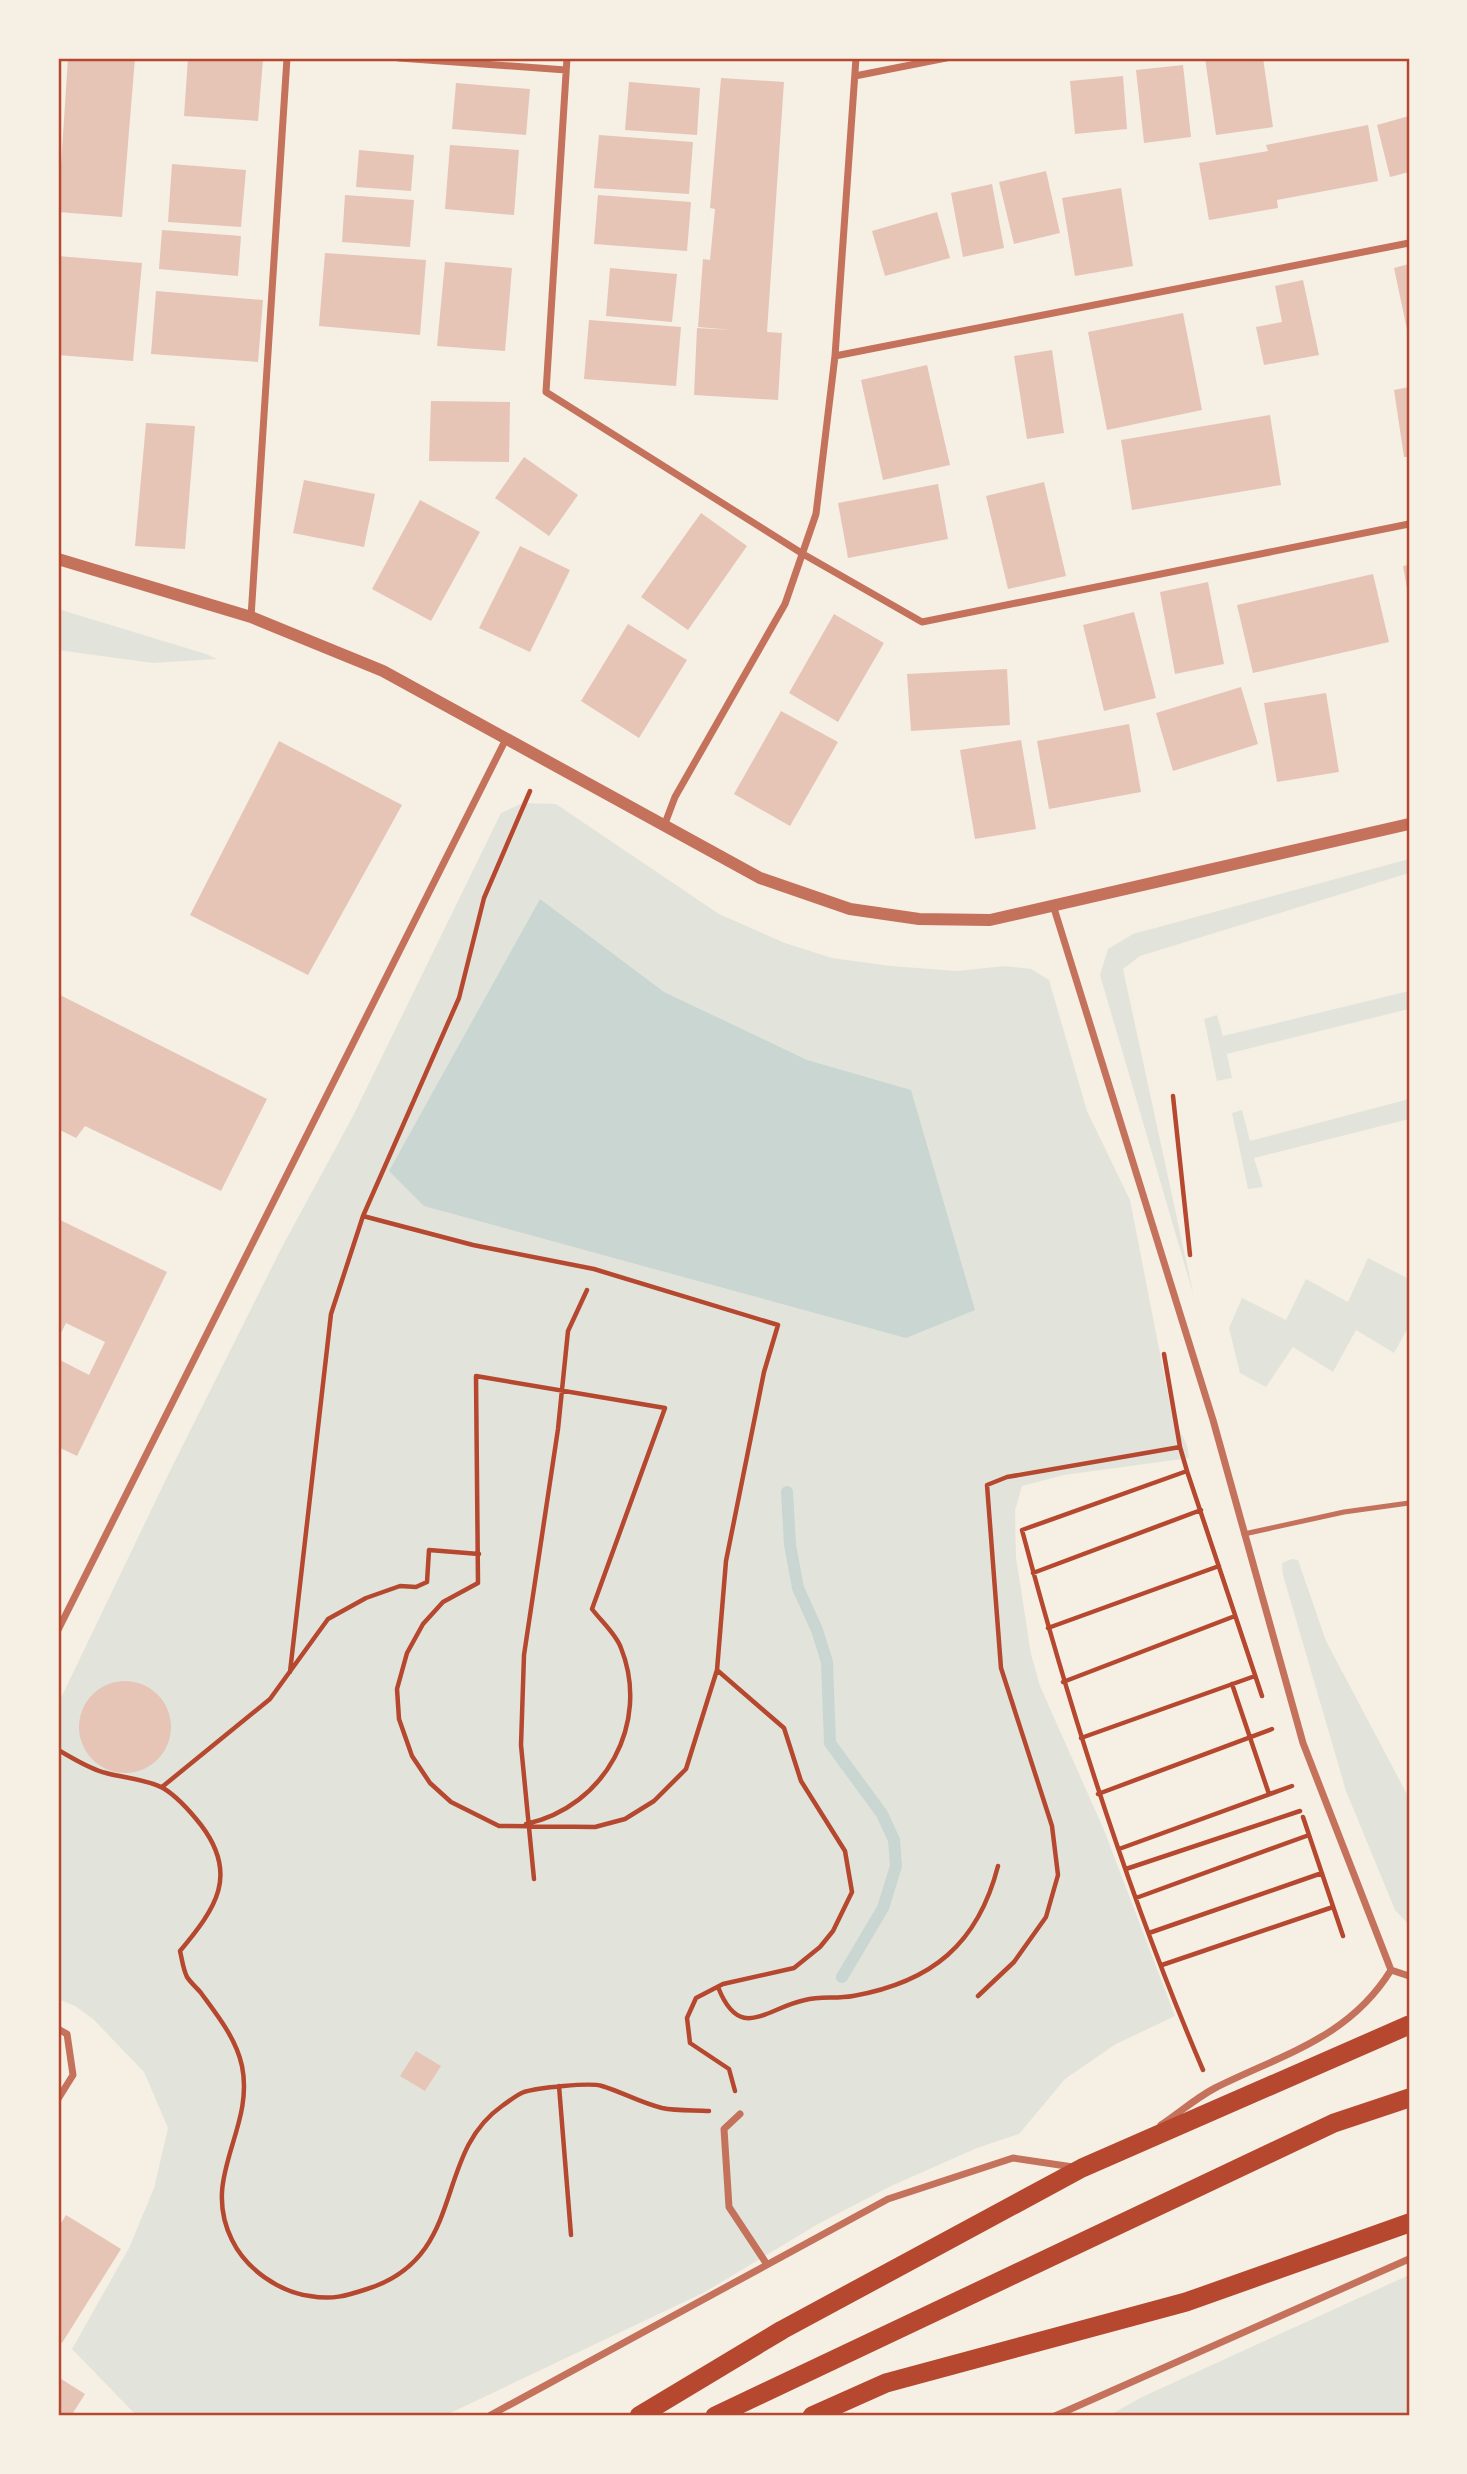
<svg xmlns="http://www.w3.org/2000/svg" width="1467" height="2474" viewBox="0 0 1467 2474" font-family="Roboto,sans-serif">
	<rect width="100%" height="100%" fill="#f6efe4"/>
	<path fill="#e2e4dc" d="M58,609L206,654L217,659L153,663L58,650Z
		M523,803L556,804L719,914L785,943L832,958L891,966L957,971L1005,966L1031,969L1049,980L1087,1111L1130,1200L1172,1415L1187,1445L1189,1458L1064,1475L1022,1486L1015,1511L1016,1557L1031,1654L1040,1686L1104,1830L1175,2016L1116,2044L1065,2079L1019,2134L977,2148L891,2186L818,2224L705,2292L444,2416H137L72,2349L129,2248L154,2188L168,2128L144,2072L93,2019L75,2006L58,1999V1704L168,1475L282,1247L353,1116L501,813Z
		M1409,859V873L1140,956L1123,969L1194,1297L1100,975L1108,949L1133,934Z
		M1409,991V1009L1227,1054L1232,1078L1217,1081L1204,1019L1217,1015L1223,1036Z
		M1409,1099V1119L1254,1158L1263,1187L1248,1189L1232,1113L1242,1110L1250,1141Z
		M1368,1258L1409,1279V1326L1394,1353L1356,1330L1333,1372L1293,1347L1266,1387L1240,1373L1229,1328L1242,1298L1286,1320L1306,1279L1348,1302Z
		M1292,1559L1298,1560L1326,1641L1409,1798V1925L1395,1910L1346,1791L1283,1575L1282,1563Z
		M1409,2275V2416H1108L1142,2397Z"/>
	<path fill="#c9d6d2" d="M540,899L664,992L807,1060L911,1090L975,1310L906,1338L424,1206L389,1171Z"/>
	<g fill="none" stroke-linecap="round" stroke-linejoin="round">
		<path stroke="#c9d6d2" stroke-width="12" d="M787,1492L790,1545L798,1588L817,1630L827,1662L830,1743L882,1814L894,1840L896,1866L883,1908L842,1977"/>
	</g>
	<path fill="#e6c5b7" d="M68,58H135L122,217L58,212Z
		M188,58L263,60L258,121L184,116Z
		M1205,58H1263L1273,127L1216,135Z
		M1183,65L1191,137L1144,143L1136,70Z
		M1123,76L1127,129L1075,134L1070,81Z
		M721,78L784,82L767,332L782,333L778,400L694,395L697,328L732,330L698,327L703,259L710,260L715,209L710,208Z
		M629,82L700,88L697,135L625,130Z
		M456,83L530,89L526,135L452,129Z
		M1409,116V172L1390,177L1377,125Z
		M1368,125L1378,181L1277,200L1278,208L1209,220L1199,163L1268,151L1266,145Z
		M599,135L693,142L689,194L594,188Z
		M450,145L519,150L514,215L445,209Z
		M359,150L414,155L411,191L356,187Z
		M172,164L246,170L241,227L168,222Z
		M1046,171L1060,233L1014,244L999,182Z
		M992,184L1004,248L963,257L951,193Z
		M1121,188L1133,266L1075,276L1062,198Z
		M345,195L414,200L410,247L342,242Z
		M598,195L691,202L687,251L594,244Z
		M937,212L950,258L885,276L872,231Z
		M162,230L241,236L238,276L159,269Z
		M325,253L426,260L420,335L319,326Z
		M58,256L142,263L133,361L58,355Z
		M445,262L512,268L505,351L437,346Z
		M1409,264V334H1408L1394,268Z
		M610,268L677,274L672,322L606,316Z
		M1303,280L1319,355L1264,365L1256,327L1282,322L1275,286Z
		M156,291L263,300L258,362L151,354Z
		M1183,313L1202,410L1107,430L1088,332Z
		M589,320L681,327L676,386L584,379Z
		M1052,350L1064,433L1027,439L1014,356Z
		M927,365L950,465L883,480L861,380Z
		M1409,387V457H1404L1394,390Z
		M431,401L510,402L509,462L429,461Z
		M1270,415L1281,485L1132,510L1121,440Z
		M146,423L195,426L185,549L135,546Z
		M524,457L578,495L549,536L495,498Z
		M304,480L375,494L364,547L293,533Z
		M1044,482L1066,576L1008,589L986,496Z
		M938,484L948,539L848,558L838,503Z
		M420,500L480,532L431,621L372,589Z
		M701,513L747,546L688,630L641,597Z
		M520,546L570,570L530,652L479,628Z
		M1409,565V594H1408L1403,566Z
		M1373,574L1389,642L1253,673L1237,605Z
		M1208,582L1224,664L1175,674L1160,592Z
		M1134,612L1156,698L1104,711L1083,625Z
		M834,614L884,643L838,722L789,693Z
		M628,624L687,660L639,738L581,701Z
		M1007,669L1010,725L911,731L907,674Z
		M1241,687L1258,744L1173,771L1156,713Z
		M1326,693L1339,772L1277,782L1264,703Z
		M781,711L838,742L790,826L734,794Z
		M1129,724L1141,792L1049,809L1037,741Z
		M1021,740L1036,829L975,839L960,750Z
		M279,741L402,805L308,975L190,915Z
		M58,994L267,1099L221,1191L85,1126L76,1138L58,1129Z
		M58,1219L167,1272L77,1456L58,1447V1359L89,1375L105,1342L66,1323L58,1339Z
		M79 1727a46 46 0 1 1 92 0a46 46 0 1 1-92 0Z
		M416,2051L441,2066L425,2091L400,2076Z
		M66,2215L121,2249L62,2343L58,2341V2228Z
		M58,2377L85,2394L71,2416H58Z"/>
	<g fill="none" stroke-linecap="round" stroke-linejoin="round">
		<path stroke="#b5482f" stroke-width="4.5" d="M1173,1096L1190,1255
			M363,1216L473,1245L594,1269L778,1325L764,1372L726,1561L717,1670L686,1769L654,1801L625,1819L595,1827L499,1826L451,1802L430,1783L412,1756L399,1719L397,1689L407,1653L423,1624L443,1602L478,1583L476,1376L665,1408L592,1609C601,1621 616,1634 621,1648C651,1723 605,1807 526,1824
			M1164,1354L1180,1447L1187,1471
			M1033,1573L1201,1510
			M1048,1628L1219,1566
			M717,1670L784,1728L801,1781L845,1851L852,1892L833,1931L820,1947L794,1968L723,1984L696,1998L687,2018L690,2043L729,2069L735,2091
			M290,1672L331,1314L363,1216L459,998L484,898L530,791
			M1063,1682L1235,1616
			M1232,1684L1269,1794
			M1081,1738L1255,1676
			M58,1750C73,1758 89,1769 106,1773C124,1778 146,1779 163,1788C178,1797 190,1811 201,1825C239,1875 216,1908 180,1951C182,1959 183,1969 187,1977C190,1982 197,1988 201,1993C217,2015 236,2038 242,2066C255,2130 200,2176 232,2240C246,2269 279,2292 310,2296C332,2300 346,2296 367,2289C468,2257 432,2155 502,2106C508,2102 516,2095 524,2092C537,2088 590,2082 602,2086C622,2092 641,2103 662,2108C677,2111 694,2110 709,2111
			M162,1787L270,1699L328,1619L366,1598L400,1586L416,1587L427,1582L429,1550L479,1554
			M1098,1794L1272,1729
			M1303,1817L1343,1936
			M1119,1849L1292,1786
			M1126,1869L1300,1811
			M534,1879L521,1745L524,1655L558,1429L568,1331L587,1290
			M1136,1898L1309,1835
			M1149,1933L1322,1873
			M1162,1965L1333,1907
			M718,1987C740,2043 766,2008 805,2000C820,1996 837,1999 853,1996C932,1982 978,1944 998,1866
			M978,1996L1014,1962L1046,1917L1058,1875L1052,1826L1001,1668L987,1485L1007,1477L1180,1447
			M1203,2070C1128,1895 1071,1714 1022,1530L1187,1471L1262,1696
			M559,2086L571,2235"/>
		<path stroke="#c5725c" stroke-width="5" d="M1244,1534L1344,1512L1409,1503"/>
		<path stroke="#c5725c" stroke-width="7" d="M399,58L566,70
			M567,58L546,392L803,554L922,622L1409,524
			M855,76L946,58
			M835,356L1409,243
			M251,617L287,58
			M664,826L675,797L785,604L816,514L835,356L856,58
			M1053,905L1213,1420L1303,1743L1391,1970C1349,2038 1283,2054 1215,2088C1196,2098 1179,2113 1161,2125
			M58,1630L506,739
			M1391,1970L1409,1976
			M58,2029L67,2034L73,2075L58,2099
			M740,2114L724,2129L729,2207L766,2263
			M489,2416L888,2199L1013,2158L1073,2167
			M1055,2416L1409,2259"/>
		<path stroke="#c5725c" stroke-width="12" d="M58,559L251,617L383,671L760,878L850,909L919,919L990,920L1409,824"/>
		<path stroke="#b5482f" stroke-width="19" d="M639,2416L782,2330L1082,2168L1409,2025
			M715,2416L1334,2123L1409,2098
			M812,2416L886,2383L1186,2302L1409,2223"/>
	</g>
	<rect width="1467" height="2474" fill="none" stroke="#f6efe4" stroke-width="119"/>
	<rect x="60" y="60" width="1348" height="2354" fill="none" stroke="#b5482f" stroke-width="2.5"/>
</svg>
